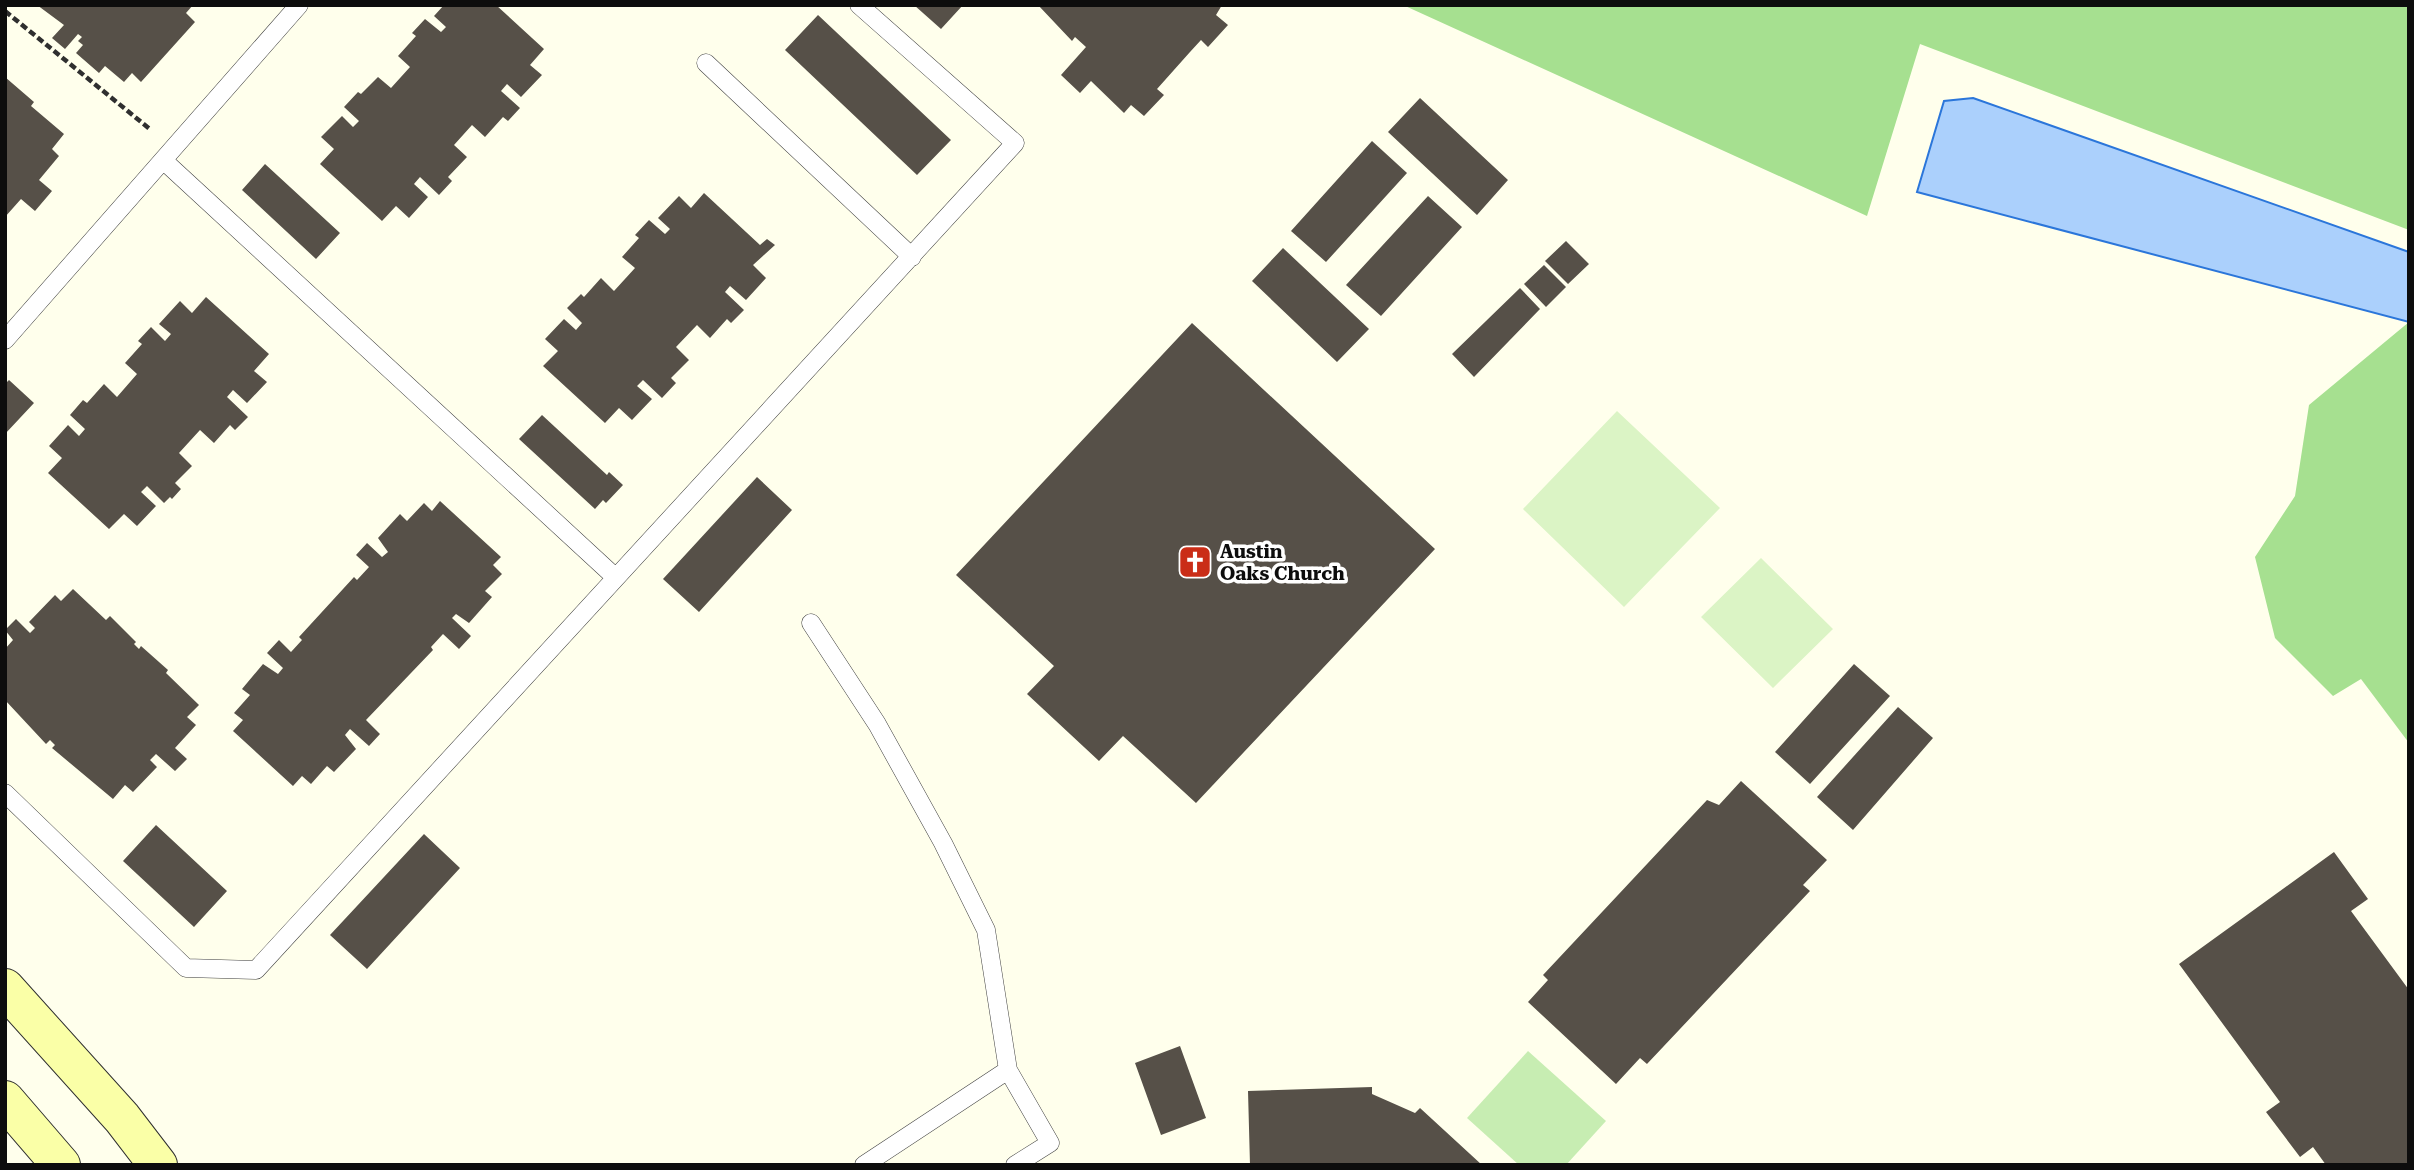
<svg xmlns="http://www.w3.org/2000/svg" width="2414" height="1170" viewBox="0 0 2414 1170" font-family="'Roboto Serif',serif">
	<rect width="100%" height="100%" fill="#ffffec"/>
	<path fill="#c7edb2" d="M1528,1051L1606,1121L1566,1165H1519L1467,1118Z"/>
	<path fill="#a6e090" d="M1403,5H2409V230L1920,44L1867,216Z
		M2409,322V743L2361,679L2333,696L2275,638L2255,557L2295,496L2309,405Z"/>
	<path fill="#dbf4c5" d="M1617,411L1720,508L1624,607L1523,509Z
		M1761,558L1833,629L1773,688L1701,617Z"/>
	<path fill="#abd0fc" stroke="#2b76da" stroke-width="2" d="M1973,98L2409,252V322L1917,192L1944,101Z"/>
	<path fill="#565048" d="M37,5H193L186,13L195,22L141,82L132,73L124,82L105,66L99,73L76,53L83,45L78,41L82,37L78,34L65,49L52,38L64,25Z
		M444,5H496L544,49L530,65L542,75L521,97L507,84L501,91L520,108L508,121L503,117L485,137L472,125L454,145L467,157L448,177L452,181L439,195L420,177L414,184L428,197L409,218L396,206L382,221L320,164L334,149L321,137L342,116L353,127L359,121L344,107L358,92L361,94L378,77L391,88L410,67L398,56L416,36L412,33L425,19L441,32L446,27L434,16Z
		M914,5H963L941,29Z
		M1038,5H1222L1216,15L1228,25L1208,47L1201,40L1190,52L1157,89L1164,95L1144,116L1131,105L1124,113L1091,81L1080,93L1061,75L1086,47L1075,37L1072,41Z
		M818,15L951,140L917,175L785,50Z
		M5,77L34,102L31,106L64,134L52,149L59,156L39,180L52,191L35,211L21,199L5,217Z
		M1420,98L1508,180L1477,215L1388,132Z
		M1372,141L1407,173L1326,262L1291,231Z
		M265,164L340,233L316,259L242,190Z
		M704,193L760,245L767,239L775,245L753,265L766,278L746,300L730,286L725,292L744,310L731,323L727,319L710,338L697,325L676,347L689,360L671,378L676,383L662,398L643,380L637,386L652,399L632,420L619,408L605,423L543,366L558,351L545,339L564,319L576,330L582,323L567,308L581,294L584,297L601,278L614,291L635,268L622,257L639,238L635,235L649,220L665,234L670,229L658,218L679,196L691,208Z
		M1428,196L1462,227L1381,316L1346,285Z
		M1566,241L1589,264L1568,284L1545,261Z
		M1283,248L1369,329L1337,362L1252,281Z
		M1544,265L1566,287L1546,307L1524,284Z
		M1520,288L1540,309L1474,377L1452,354Z
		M206,297L269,354L254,371L267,382L247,403L233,390L227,397L248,417L235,430L230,425L214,443L200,430L179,453L192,466L175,483L181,489L172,499L170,497L164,503L147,486L141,492L156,506L137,526L124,514L109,529L48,473L62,458L49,446L68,425L79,436L85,429L70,415L83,400L87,403L104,384L117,397L137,374L125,363L142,344L138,341L151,327L165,341L171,334L159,324L180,301L192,313Z
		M1192,323L1435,549L1196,803L1123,736L1099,761L1027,694L1054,666L956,575Z
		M9,380L34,403L5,434V384Z
		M542,415L607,475L609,472L623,485L606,503L603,500L595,509L519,439Z
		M757,477L792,510L699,612L663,579Z
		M440,501L501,557L493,565L502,574L485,591L492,597L469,623L456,614L452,618L471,636L459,649L443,634L431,647L433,650L366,720L380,734L369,746L350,729L345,735L356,749L334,772L327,766L311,784L302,776L293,786L233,731L243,720L234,713L250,695L242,689L263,664L278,674L283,668L267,653L279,640L291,652L302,640L299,637L354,577L357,580L369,567L356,555L367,543L382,557L388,552L378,538L400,514L407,521L424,503L432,511Z
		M73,589L106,620L110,616L136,642L134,644L139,649L141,646L168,670L166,673L199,705L187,717L196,725L175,748L187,759L175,771L156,754L150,760L157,767L133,792L125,785L113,799L52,748L55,745L50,740L46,744L5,700V649L13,640L5,630L16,619L30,633L35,628L29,622L55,595L61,601Z
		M1854,664L1890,696L1810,784L1775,752Z
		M1898,707L1933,738L1853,830L1817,797Z
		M1741,781L1827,860L1803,885L1810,891L1647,1064L1640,1058L1616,1084L1528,1002L1548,980L1543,975L1707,800L1719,805Z
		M156,825L227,891L194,927L123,861Z
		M424,834L460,868L367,969L330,935Z
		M2334,852L2368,899L2351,911L2409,990V1165H2326L2313,1147L2300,1157L2266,1112L2280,1102L2179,964Z
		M1180,1046L1206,1118L1161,1135L1135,1063Z
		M1372,1087V1094L1415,1113L1420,1108L1482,1165H1250L1248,1091Z"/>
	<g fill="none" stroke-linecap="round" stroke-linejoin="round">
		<defs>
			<path id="lane" d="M706,63L912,257
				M163,160L615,577
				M5,340L299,5
				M811,623L877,724L943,843L986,930L1008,1070L1050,1143L1015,1165
				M5,793L186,968L256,970L1015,143L859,5
				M864,1165L1008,1070"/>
			<path id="secondary" d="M5,988L122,1118L158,1165
				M5,1100L61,1165"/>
		</defs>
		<use href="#lane" stroke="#404040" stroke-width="19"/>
		<use href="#secondary" stroke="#2f2f2f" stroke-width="40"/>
		<path stroke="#2f2f2f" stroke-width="4.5" stroke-dasharray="7 3.5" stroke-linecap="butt" d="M5,11L151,130"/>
		<use href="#lane" stroke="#fff" stroke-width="18"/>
		<use href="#secondary" stroke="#faffa7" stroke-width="38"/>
	</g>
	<defs>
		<symbol id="church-square" viewBox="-11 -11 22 22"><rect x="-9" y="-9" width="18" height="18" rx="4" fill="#ca2d17" stroke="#fff"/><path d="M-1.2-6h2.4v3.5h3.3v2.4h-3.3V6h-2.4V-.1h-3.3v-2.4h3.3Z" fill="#fff"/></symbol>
	</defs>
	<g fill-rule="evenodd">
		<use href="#church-square" x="1176" y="543" width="38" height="38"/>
	</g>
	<g text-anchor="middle" stroke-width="7" stroke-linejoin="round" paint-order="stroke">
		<g font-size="19" font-weight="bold" fill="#0d0d0d" stroke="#fff" text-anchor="start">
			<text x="1220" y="558">Austin<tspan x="1220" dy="22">Oaks Church</tspan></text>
		</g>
	</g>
	<rect width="2414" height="1170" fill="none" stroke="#0d0d0d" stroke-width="14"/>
</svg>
